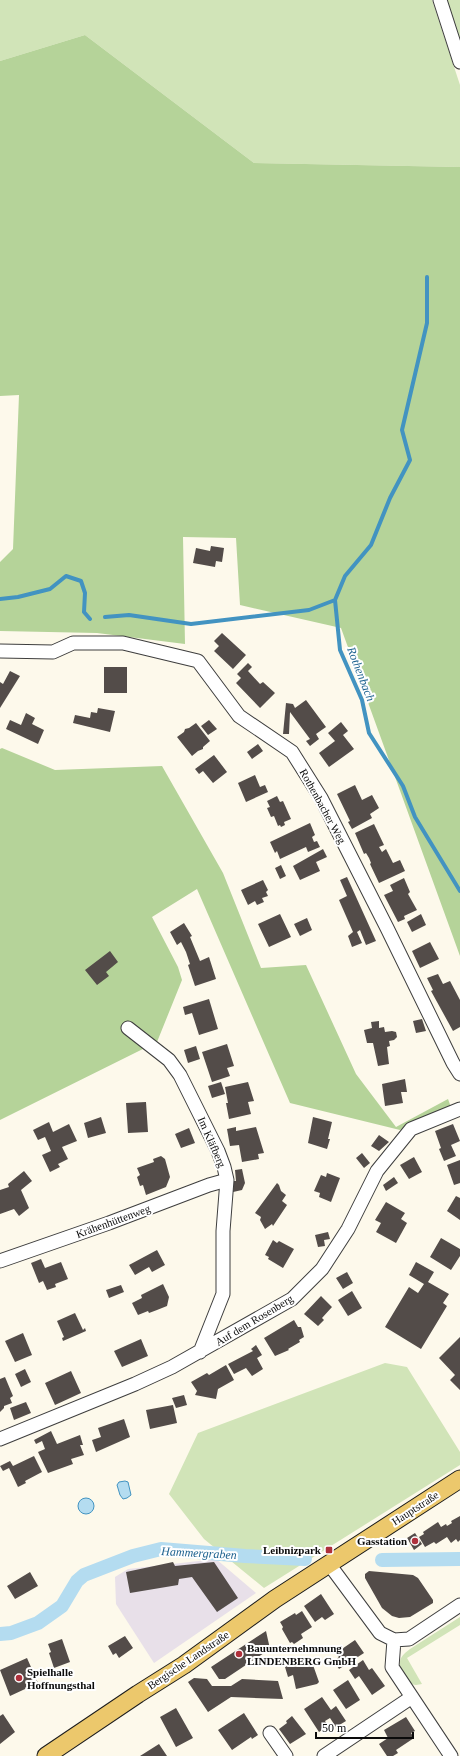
<svg xmlns="http://www.w3.org/2000/svg" width="460" height="1756" viewBox="0 0 460 1756" font-family="'Times New Roman',serif">
	<rect width="100%" height="100%" fill="#fdf9eb"/>
	<path fill="#e8e0e9" d="M216,1559L256,1593L154,1663L116,1604L115,1577L128,1569Z"/>
	<path fill="#d1e4b8" d="M0,0H432L460,85V167L254,163L85,35L0,61Z
		M444,0H460V47Z
		M385,1363L407,1367L460,1452V1465L264,1588L204,1539L169,1494L198,1433Z
		M460,1617V1625L407,1658L422,1684C420,1684 418,1685 416,1685C408,1685 398,1669 400,1661C401,1656 406,1652 410,1649Z"/>
	<path fill="#b5d399" d="M85,35L254,163L460,167V956L341,628L240,605L236,538L183,537L185,644L97,633L0,631V562L13,549L19,395L0,396V61Z
		M2,748L55,770L162,766L223,873L261,968L306,965L356,1074L396,1127L448,1099L452,1110L400,1130L290,1103L197,889L152,917L178,967L182,980L157,1042L0,1120V749Z"/>
	<path fill="#b4dcf0" stroke="#4293c1" d="M125,1481L128,1482L131,1495L127,1498L123,1499L120,1495L117,1485L119,1482Z
		M78 1506a8 8 0 1 1 16 0a8 8 0 1 1-16 0Z"/>
	<g fill="none" stroke-linecap="round" stroke-linejoin="round">
		<path stroke="#4293c1" stroke-width="4" d="M0,599L18,597L50,589L66,576L81,581L85,593L84,612L90,619
			M335,600L345,576L371,545L390,498L410,460L402,430L427,323V277
			M105,617L129,615L191,624L309,610L335,600L340,650L362,700L369,733L403,786L415,817L460,891"/>
		<path stroke="#b4dcf0" stroke-width="14" d="M382,1560L460,1559
			M0,1634L11,1633L38,1623L62,1606L77,1581L84,1575L133,1556L161,1549L245,1556L305,1559"/>
	</g>
	<path fill="#534c49" d="M211,546L224,548L222,562L216,561L215,567L193,563L196,548L210,551Z
		M222,633L246,655L233,669L214,651L219,646L214,641Z
		M248,663L252,667L248,671L260,684L263,682L275,693L260,708L236,683L241,678L237,674Z
		M104,667H127V693H104Z
		M10,671L20,676L0,708V682L3,684Z
		M306,700L326,727L316,734L319,739L310,746L306,741L310,739L290,712L289,734H283L286,703L293,704L295,708Z
		M98,708L115,711L110,732L73,723L75,715L90,718L91,712L97,713Z
		M26,713L35,718L32,724L44,730L38,744L6,729L10,720L21,725Z
		M209,720L217,729L208,735L201,726Z
		M341,722L348,731L343,735L354,749L329,767L319,753L335,741L328,733Z
		M196,723L210,741L203,747V749L198,751L192,756L177,737L184,732L185,729L189,728Z
		M258,744L263,751L252,759L247,752Z
		M214,755L227,772L213,783L203,771L199,774L195,769Z
		M255,775L260,787L265,785L268,792L246,802L238,783Z
		M355,785L362,800L372,795L379,808L370,814L372,818L352,829L348,822L350,821L337,794Z
		M277,796L280,802L283,801L291,819L284,822L285,825L281,827L280,825L278,826L274,816L271,817L267,808L270,807L267,801Z
		M310,823L315,835L312,837L314,842L317,841L320,847L308,852L306,847L280,859L277,851L275,853L270,842Z
		M374,824L384,845L379,847L382,852L386,849L393,863L400,860L405,871L379,883L370,864L371,863L369,858L366,853L364,854L355,833Z
		M323,849L327,857L316,862L320,871L300,880L293,866Z
		M281,865L286,876L280,879L275,868Z
		M347,877L376,941L366,945L360,930L357,932L362,943L352,947L348,936L353,932L339,900L347,896L340,880Z
		M404,878L410,892L408,894L417,910L404,916L405,919L398,922L384,895L393,891L390,885Z
		M263,880L268,890L266,892L268,896L262,898L264,902L257,905L255,901L248,905L241,890Z
		M280,914L291,937L269,947L258,924Z
		M421,914L426,925L412,932L407,922Z
		M307,918L312,930L300,936L294,924Z
		M184,923L192,936L190,937L200,961L209,957L216,979L195,986L188,965L190,964L186,952L181,942L177,945L170,932Z
		M430,942L439,959L420,968L412,951Z
		M110,951L118,962L106,972L109,976L97,985L85,970Z
		M438,974L443,984L450,981L460,1000V1027L453,1031L431,991L433,990L427,978Z
		M209,999L218,1029L199,1035L192,1013L185,1015L183,1007Z
		M422,1019L426,1031L416,1033L413,1021Z
		M379,1021V1028L384,1027L385,1032L392,1031L396,1032L397,1037L394,1040L389,1041L390,1046L387,1047L389,1064L378,1066L373,1043H367L364,1030L372,1028L371,1022Z
		M227,1044L234,1066L227,1068L230,1076L212,1082L202,1052Z
		M196,1046L200,1059L188,1063L184,1050Z
		M405,1079L407,1092H401L403,1103L385,1106L382,1084Z
		M221,1082L225,1094L212,1098L208,1086Z
		M248,1082L254,1101L248,1102L251,1114L229,1119L226,1103H228L225,1087Z
		M146,1102L148,1132L128,1133L126,1103Z
		M101,1117L106,1133L88,1138L84,1123Z
		M313,1117L332,1122L328,1139H330L327,1149L308,1143Z
		M49,1122L53,1132L69,1124L77,1141L62,1147L68,1159L58,1164L60,1167L50,1172L42,1155L51,1151L45,1137L38,1140L33,1130Z
		M453,1124L460,1141L451,1145L456,1156L444,1161L439,1149L441,1148L435,1131Z
		M236,1127V1131L256,1127L264,1153L258,1154L259,1159L242,1162L239,1145L230,1146L227,1129Z
		M189,1128L195,1143L181,1148L175,1134Z
		M379,1135L389,1142L379,1151L371,1146Z
		M362,1153L370,1163L364,1168L356,1158Z
		M161,1156L165,1159L170,1177L166,1187L146,1195L143,1185L140,1186L137,1177L140,1175L137,1168L154,1162L153,1159Z
		M414,1157L422,1172L409,1179L400,1165Z
		M460,1160V1183L454,1185L447,1165Z
		M242,1169L245,1183L242,1190L233,1192L234,1181H236L235,1170Z
		M24,1171L32,1181L21,1190L29,1208L19,1216L14,1209L0,1214V1190L9,1187L8,1184Z
		M327,1173L340,1178L331,1202L319,1197L320,1193L314,1191L321,1175L326,1177Z
		M394,1177L398,1183L386,1191L383,1185Z
		M277,1183L279,1185L281,1191L286,1195L282,1201L287,1205L273,1226L272,1224L265,1229L260,1220L261,1217L255,1213Z
		M456,1196L460,1198V1220L447,1211Z
		M386,1202L405,1213L401,1219L407,1223L396,1243L376,1232L381,1223L375,1220Z
		M328,1232L330,1239L324,1240L325,1246L318,1247L315,1235Z
		M441,1238L460,1249V1256L451,1270L430,1257Z
		M273,1240L277,1243L279,1241L294,1249L283,1268L268,1259L269,1257L265,1255Z
		M157,1250L165,1265L152,1272L149,1267L135,1275L129,1265Z
		M41,1259L45,1268L61,1262L68,1279L55,1284L56,1287L47,1290L43,1281L39,1283L31,1263Z
		M416,1262L434,1272L428,1282L449,1294L443,1303L447,1306L421,1349L385,1327L409,1287L418,1293L424,1284L409,1275Z
		M347,1272L353,1283L343,1289L336,1278Z
		M163,1284L169,1297L167,1306L157,1310L149,1313L148,1311L138,1315L132,1303L142,1298L141,1295Z
		M121,1285L124,1292L109,1298L106,1290Z
		M352,1291L362,1308L348,1316L338,1300Z
		M321,1296L332,1307L322,1318L324,1320L318,1326L304,1314Z
		M75,1313L83,1330L85,1328L86,1331L63,1341L62,1338L64,1337L57,1321Z
		M294,1320L298,1327H301L304,1337L299,1340L300,1342L288,1349L289,1350L275,1356L264,1338Z
		M23,1333L32,1355L15,1362L5,1341Z
		M460,1337V1390L450,1380L455,1375L439,1358Z
		M141,1339L148,1356L122,1367L114,1351Z
		M256,1345L262,1355L257,1358L263,1369L252,1376L246,1368L234,1374L228,1364L253,1351L251,1349Z
		M226,1365L234,1380L218,1389L216,1399L195,1395L197,1391L191,1382L207,1373L209,1375Z
		M25,1369L31,1382L21,1387L15,1374Z
		M71,1371L81,1393L55,1405L45,1383Z
		M5,1377L13,1396L10,1398L12,1403L4,1406V1408L0,1412V1379Z
		M184,1395L187,1405L176,1408L172,1398Z
		M26,1402L31,1413L14,1420L10,1408Z
		M173,1405L177,1423L150,1429L146,1410Z
		M124,1419L130,1437L96,1452L92,1440L101,1437L98,1428Z
		M51,1431L57,1444L80,1435L83,1445H80L84,1455L71,1459L73,1464L48,1473L38,1452L45,1449L42,1441L36,1444L34,1440Z
		M34,1456L42,1472L25,1481L26,1483L18,1487L9,1468L3,1471L0,1466L10,1461L13,1466Z
		M460,1516V1540L458,1542L456,1539L451,1543L447,1537L436,1544L434,1542L425,1547L419,1537L424,1534L423,1532L438,1522L441,1527L446,1524L447,1526L452,1523L451,1521Z
		M415,1533L422,1544L414,1550L407,1538Z
		M173,1562L175,1566L214,1562L238,1598L217,1612L192,1577L179,1579L178,1585L130,1593L126,1572Z
		M369,1571L413,1575L418,1578L433,1600V1603L410,1617L399,1618L392,1616L382,1608L365,1578V1574Z
		M30,1572L38,1586L15,1599L7,1586Z
		M321,1594L334,1614L325,1620L322,1617L315,1622L304,1606Z
		M302,1611L312,1627L301,1634L303,1638L294,1644L292,1642L290,1643L282,1629L283,1627L280,1622L295,1613L296,1615Z
		M266,1631L270,1649L225,1679H219L211,1667Z
		M125,1636L133,1648L119,1658L116,1653L113,1655L108,1646Z
		M62,1639L70,1662L54,1668L49,1653L51,1652L48,1644Z
		M355,1640L364,1653L339,1669L334,1661L339,1657L336,1653Z
		M300,1657L306,1666L313,1665L319,1682L317,1684L296,1689L293,1675L288,1677L285,1667Z
		M27,1658L38,1683L10,1696L0,1670Z
		M363,1660L369,1670L372,1668L385,1686L372,1695L359,1676L355,1679L349,1670Z
		M194,1678L207,1679L212,1686H231L242,1679L278,1681L283,1699L231,1697L208,1712L188,1682Z
		M348,1680L360,1700L346,1709L333,1690Z
		M322,1697L331,1710L336,1706L346,1721L336,1727L330,1718L325,1721L328,1726L319,1732L304,1709Z
		M176,1708L193,1738L176,1747L160,1717Z
		M244,1713L258,1735L252,1739L251,1737L232,1750L218,1730Z
		M3,1714L15,1732L0,1744V1716Z
		M292,1716L306,1734L290,1744L279,1729L287,1723L286,1721Z
		M406,1717L415,1731L411,1733L414,1738L396,1750L398,1753L393,1756H387L379,1744L388,1738L384,1730Z
		M159,1744L167,1756H140Z"/>
	<g fill="none" stroke-linecap="round" stroke-linejoin="round">
		<defs>
			<path id="minor" d="M440,0L460,62
				M0,651L53,652L73,643H123L198,661L239,716L292,752L321,798L387,928L453,1063L460,1074
				M128,1028L169,1060L180,1075L218,1151L224,1167L227,1180L223,1231V1294L200,1352
				M0,1261L109,1223L209,1185L227,1180
				M0,1439L135,1384L172,1367L292,1299L322,1269L348,1229L377,1171L411,1129L460,1109
				M329,1564L380,1633L394,1640L409,1639L460,1605
				M394,1640L392,1667L451,1756
				M270,1733L286,1756
				M324,1756L412,1697"/>
			<path id="major" d="M46,1756L138,1694L184,1665L275,1599L460,1479"/>
		</defs>
		<use href="#minor" stroke="#3e3e3e" stroke-width="15"/>
		<use href="#major" stroke="#1c1c1c" stroke-width="19"/>
		<use href="#minor" stroke="#fff" stroke-width="13"/>
		<use href="#major" stroke="#ecc86c" stroke-width="17"/>
	</g>
	<g fill="#ae303b" stroke="#fff" stroke-width="1.5">
		<circle cx="415" cy="1541" r="4"/>
		<rect x="325" y="1546" width="8" height="8" rx="2"/>
		<circle cx="239" cy="1654" r="4"/>
		<circle cx="19" cy="1678" r="4"/>
	</g>
	<g text-anchor="middle" stroke-width="4" stroke-linejoin="round" paint-order="stroke">
		<g font-size="11" fill="#0b0b0b" stroke="#fff">
			<text transform="translate(323 806) rotate(61)" y="4">Rothenbacher Weg</text>
			<text transform="translate(212 1142) rotate(66)" y="4">Im Kläfberg</text>
			<text transform="translate(113 1221) rotate(-20)" y="4">Krähenhüttenweg</text>
			<text transform="translate(254 1320) rotate(-31)" y="4">Auf dem Rosenberg</text>
			<text transform="translate(415 1508) rotate(-33)" y="4">Hauptstraße</text>
			<text transform="translate(188 1660) rotate(-34)" y="4">Bergische Landstraße</text>
		</g>
		<g font-size="11" font-weight="bold" fill="#0b0b0b" stroke="#fff" text-anchor="end">
			<text x="407" y="1545">Gasstation</text>
			<text x="321" y="1554">Leibnizpark</text>
			<text x="247" y="1652" text-anchor="start">Bauunternehmnung<tspan x="247" dy="13">LINDENBERG GmbH</tspan></text>
			<text x="27" y="1676" text-anchor="start">Spielhalle<tspan x="27" dy="13">Hoffnungsthal</tspan></text>
		</g>
		<g font-size="12" font-style="italic" fill="#206491" stroke="#fff">
			<text transform="translate(361 674) rotate(69)" y="4">Rothenbach</text>
			<text transform="translate(199 1553) rotate(3)" y="4">Hammergraben</text>
		</g>
	</g>
	<path d="M316 1732v6h97v-6" fill="none" stroke="#0b0b0b" stroke-width="2"/>
	<text x="322" y="1732" font-size="12" fill="#0b0b0b" stroke="#ffffff" stroke-width="3" paint-order="stroke">50 m</text>
</svg>
